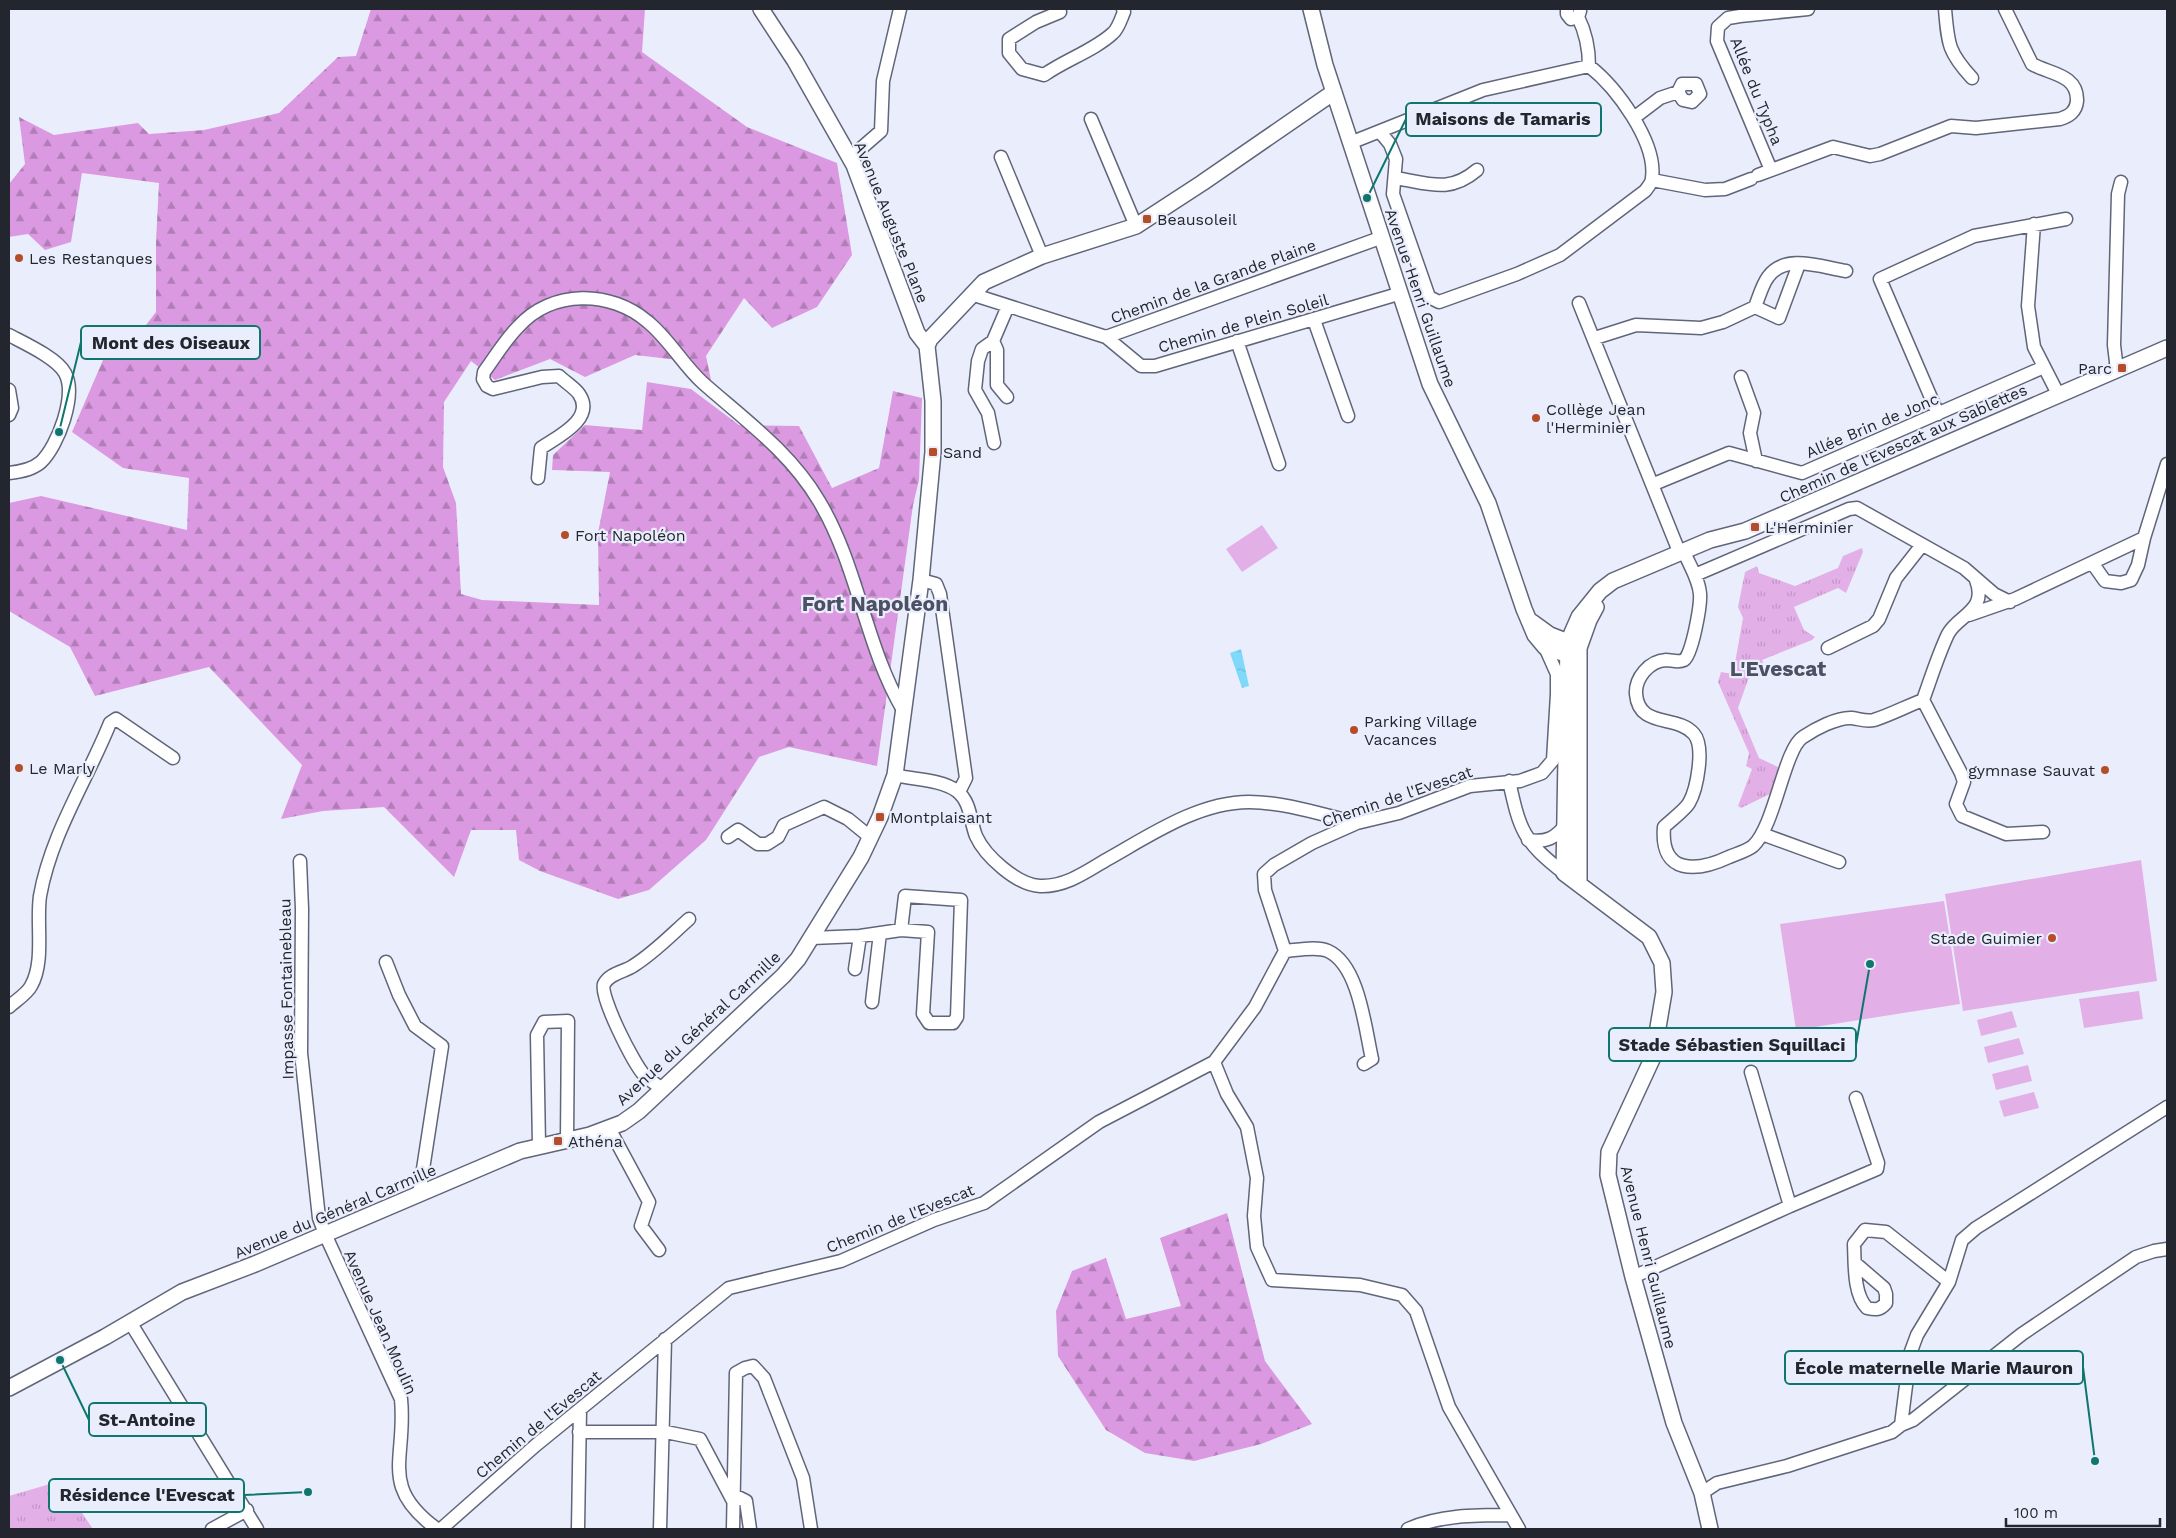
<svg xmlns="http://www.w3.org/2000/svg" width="2176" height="1538" viewBox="0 0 2176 1538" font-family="'Work Sans',sans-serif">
	<defs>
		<pattern id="grass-tufts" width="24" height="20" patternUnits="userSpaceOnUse" patternTransform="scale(1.25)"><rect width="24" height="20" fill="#e3afe7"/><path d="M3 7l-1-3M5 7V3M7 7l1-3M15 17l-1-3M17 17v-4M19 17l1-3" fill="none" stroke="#c296c6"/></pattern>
		<pattern id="forest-firs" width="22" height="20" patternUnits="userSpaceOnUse" patternTransform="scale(1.25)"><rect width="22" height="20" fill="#db99e1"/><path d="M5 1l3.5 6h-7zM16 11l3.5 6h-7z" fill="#b17db7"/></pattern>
		<pattern id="water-ripples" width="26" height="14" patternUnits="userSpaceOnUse" patternTransform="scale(1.25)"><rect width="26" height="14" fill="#7fd9fa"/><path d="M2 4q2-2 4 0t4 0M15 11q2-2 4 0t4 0" fill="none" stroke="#6dbad7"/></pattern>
	</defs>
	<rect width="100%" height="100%" fill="#eaeefc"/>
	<path fill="url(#grass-tufts)" d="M1862,548L1863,552L1846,593L1838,588L1794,607L1804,630L1815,637L1812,640L1762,660L1769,675L1767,677L1753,666L1738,708L1759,758L1780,768L1770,794L1741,808L1738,806L1752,769L1746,766L1749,753L1718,682L1721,672L1733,674L1743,618L1738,607L1745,572L1757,566L1759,573L1795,586L1838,568L1843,556Z
		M60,1481L93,1529H9V1496Z"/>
	<path fill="url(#forest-firs)" d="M371,9H645L642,52L747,127L837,163L852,255L817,307L772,328L744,298L706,356L711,380L707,381L687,361L635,355L585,377L550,359L495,380L471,361L444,402L443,467L456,503L461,594L482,600L599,605L598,533L610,472L552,470L553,455L585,425L642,430L647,382L691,389L739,425L799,426L832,488L879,468L893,391L922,398L919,480L913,505L877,766L789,747L759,757L706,840L649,890L618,899L540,871L519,860L516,830H471L454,877L384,807L323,811L281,819L302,765L209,667L95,696L70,647L9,611V503L41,496L187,530L189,478L123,468L72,432L106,353L124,326L146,325L156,312V241L159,183L82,173L71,242L45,250L28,234L9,237V184L25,164L19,117L54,135L138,123L149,134L204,130L279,113L338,57L356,56Z
		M1227,1213L1265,1361L1312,1424L1261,1444L1194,1461L1145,1453L1106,1430L1058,1356L1056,1311L1072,1271L1106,1258L1126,1319L1181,1306L1160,1238Z"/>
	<path fill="#e3afe7" d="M1262,525L1278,548L1242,572L1226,549Z
		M2141,860L2157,981L1963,1011L1945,894Z
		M1944,901L1960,1004L1796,1030L1780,924Z
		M2139,991L2143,1019L2084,1028L2079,999Z
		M2012,1011L2017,1027L1981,1036L1977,1020Z
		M2019,1038L2024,1054L1988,1063L1984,1047Z
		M2028,1065L2032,1081L1996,1090L1992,1074Z
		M2034,1092L2039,1108L2004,1117L1999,1101Z"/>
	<path fill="url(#water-ripples)" d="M1241,649L1249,686L1242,688L1230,653Z"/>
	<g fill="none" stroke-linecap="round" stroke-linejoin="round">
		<defs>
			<path id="minor" d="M1567,9V14L1571,19L1578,17L1580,11
				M1945,9C1948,44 1948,52 1972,78
				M1060,12L1036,22L1009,39V53L1022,69L1044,75C1065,60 1095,50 1113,33C1118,29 1121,19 1124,12L1123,9
				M1578,17C1586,33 1589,48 1589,66
				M1635,117L1660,98L1678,92L1683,100L1692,102L1700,94L1696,84H1682L1678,92
				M1091,119L1136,226
				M1350,143L1483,90L1589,66C1616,87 1657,142 1652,178C1652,183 1648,187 1645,191L1560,255L1517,274L1439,302L1429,297L1393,194L1396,159L1390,144L1380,132
				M1001,157L1042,256
				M850,158L881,131L883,81L900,9
				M1771,170L1717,41L1718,27L1728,18L1740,16L1808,9
				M1758,175L1833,147L1870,156L1880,154L1951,126L1976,128L2060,119C2069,116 2076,112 2077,101C2078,74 2049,74 2032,64L2005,9
				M1395,178C1428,183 1449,194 1477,170
				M1652,180L1705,190L1725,189L1751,179
				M2034,224L2028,306L2034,347L2058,394
				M971,294L1106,337L1380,238
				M1579,303L1680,554
				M1755,307C1759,297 1762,285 1768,277C1785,253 1821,267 1846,271
				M1755,307L1779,318L1799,264
				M1314,320L1348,416
				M9,335C24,343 57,358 65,373C77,395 58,446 41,462C33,469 19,472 9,473
				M1106,337L1141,366H1155L1398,294
				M1595,338L1636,325L1701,328L1723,322L1755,307
				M993,341L997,350V385L1007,397
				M1237,341L1279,464
				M2117,370L2114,345L2118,194L2121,182
				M1741,377L1754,413L1750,433L1756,461
				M9,390L12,408L9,415
				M1938,414L1880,279L1974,236L2066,219
				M994,443L988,413L975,390L978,361L982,349L993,341L1008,306
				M538,478L541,448C557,437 596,419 579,394C575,388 565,382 559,376L542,377L493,389L487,386L483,379L484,372C495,357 505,340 518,327C552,289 611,290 648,322C669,339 683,365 703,383C745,420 790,452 819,501C858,566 865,645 903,710
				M1654,484L1729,453L1802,473L2044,367
				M1684,552C1690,566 1699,580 1700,594C1701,605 1692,655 1684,660C1678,663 1672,660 1666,660C1649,661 1635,678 1636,694C1639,729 1677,714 1694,734C1705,747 1697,789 1689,803C1685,810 1670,821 1664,827C1660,875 1697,872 1729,857C1736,854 1747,851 1753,846C1775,826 1784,749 1803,737C1815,729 1837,717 1852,718C1860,719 1866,722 1874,720C1890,715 1907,706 1923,700C1931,678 1938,655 1948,634C1958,615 1988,611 1976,580
				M2093,564L2105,581L2121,583L2131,580L2138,565L2144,538
				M1695,575L1849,509L1857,508L1964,568L1994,594L2010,602
				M921,580L936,584L940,594L966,778L959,792
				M1969,615L2015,599L2144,538L2167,464
				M1828,648L1873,626L1879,619L1896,578L1922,545
				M1923,700L1961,773L1964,782L1956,804L1962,816L2006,834L2043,832
				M895,775C914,780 940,779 957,791C971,802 970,821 976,836C985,856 1017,885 1040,886C1065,887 1086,872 1106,860C1149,836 1198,802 1249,802C1285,802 1323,815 1357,823
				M1509,781C1520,831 1523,841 1564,873
				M1762,834L1839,862
				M728,837L738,830L758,844H767L778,837L784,825L824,807L848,819L870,837
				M1528,840C1546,843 1556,838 1566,824
				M300,861L302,909L301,1053L319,1218L325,1234L401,1399C407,1459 378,1486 437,1529
				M812,938L860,936L901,930L928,932L923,1014L929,1023H953L957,1017L961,900L905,896L901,930
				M1285,951C1298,950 1317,946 1328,951C1359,965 1365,1028 1372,1059L1364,1064
				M386,962L399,995L415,1026L442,1046L419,1195
				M855,969L860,936
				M872,1002L880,933
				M9,1007C15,1001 27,994 31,986C45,962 36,923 40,896C51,834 87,780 110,723L116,719L173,758
				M1214,1062L1227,1094L1247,1127L1257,1178L1254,1216L1257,1247L1272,1280L1360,1285L1402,1295L1416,1311L1449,1407L1519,1529
				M662,1089C656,1084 649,1080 644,1075C634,1064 599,996 604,984C610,973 624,972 633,966C654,953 671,935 689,919
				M609,1128L649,1202L641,1226L659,1250
				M539,1145L537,1035L544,1022L568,1021L567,1139
				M1790,1206L1877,1169L1878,1163L1856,1098
				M1855,1263L1884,1288L1886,1294V1303C1880,1310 1876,1310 1867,1308C1853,1294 1855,1263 1854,1244L1865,1230L1886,1232L1949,1282
				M1633,1277L1790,1206L1751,1072
				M130,1322L257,1529
				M1901,1425L1913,1420L2022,1334L2136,1257L2154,1251L2167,1249
				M661,1431L700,1439L733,1501
				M579,1432H661
				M1702,1493L1717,1483L1787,1466L1892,1432L1901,1425L1910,1354L1917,1335L1949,1282L1962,1240L1976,1228L2167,1107
				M734,1495L746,1501L750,1529
				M212,1529L247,1510
				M441,1529L536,1445L729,1288L841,1261L934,1220L984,1203L1099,1122L1214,1062L1255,1007L1285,951L1265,890L1264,874L1274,865L1312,843L1357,823L1399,813L1470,786L1520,781L1542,773L1553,760L1557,694V674L1545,647
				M578,1529L580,1409
				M660,1529L665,1339
				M733,1529L736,1373L745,1368L753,1366L764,1378L803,1478L811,1529
				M1408,1529C1440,1515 1475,1515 1510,1515"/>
			<path id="tertiary" d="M761,9L795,61L854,165L917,333L927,346
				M1311,9L1325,65L1430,384L1488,503L1524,609L1535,635L1545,647L1568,655L1579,648
				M1532,622L1550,635L1568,642L1572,649
				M1579,883V648L1589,620L1596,607
				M9,1388L105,1337L182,1292L255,1264L520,1151L590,1135L622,1123L639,1111L783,976L798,959L861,857L880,817L895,775L921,580L933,452V401L927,346L930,339L984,282L1042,256L1136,226L1202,183L1334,92
				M1710,1529L1702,1493L1674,1423L1633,1277L1608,1175L1609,1152L1653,1057L1664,992L1662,963L1649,937L1564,873L1568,642L1579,617L1600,591L1613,581L1710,540L1745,531L2167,348"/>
		</defs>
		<use href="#minor" stroke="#606579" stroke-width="15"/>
		<use href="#tertiary" stroke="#606579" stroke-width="18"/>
		<use href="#minor" stroke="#fff" stroke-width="12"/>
		<use href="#tertiary" stroke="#fff" stroke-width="15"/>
	</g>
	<g fill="#b44d28" stroke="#eaeefc" stroke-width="2">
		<rect x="1142" y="214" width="10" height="10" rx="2.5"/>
		<circle cx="19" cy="258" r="5"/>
		<rect x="2117" y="363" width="10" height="10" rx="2.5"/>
		<circle cx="1536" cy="418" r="5"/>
		<rect x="928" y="447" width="10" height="10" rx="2.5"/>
		<rect x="1750" y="522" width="10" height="10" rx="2.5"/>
		<circle cx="565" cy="535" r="5"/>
		<circle cx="1354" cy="730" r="5"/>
		<circle cx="19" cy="768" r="5"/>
		<circle cx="2105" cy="770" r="5"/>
		<rect x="875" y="812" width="10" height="10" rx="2.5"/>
		<circle cx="2052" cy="938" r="5"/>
		<rect x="553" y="1136" width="10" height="10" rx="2.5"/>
	</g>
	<g text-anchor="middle" stroke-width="4.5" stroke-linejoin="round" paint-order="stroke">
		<g font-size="16" fill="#23262e" stroke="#eaeefc">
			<text transform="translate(1757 91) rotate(68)" y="6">Allée du Typha</text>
			<text transform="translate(892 222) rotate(68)" y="6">Avenue Auguste Plane</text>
			<text transform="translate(1213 281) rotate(-20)" y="6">Chemin de la Grande Plaine</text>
			<text transform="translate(1421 298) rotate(71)" y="6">Avenue Henri Guillaume</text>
			<text transform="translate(1243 323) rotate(-16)" y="6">Chemin de Plein Soleil</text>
			<text transform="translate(1872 425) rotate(-23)" y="6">Allée Brin de Jonc</text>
			<text transform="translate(1903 443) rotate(-24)" y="6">Chemin de l'Evescat aux Sablettes</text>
			<text transform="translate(1397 796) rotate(-19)" y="6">Chemin de l'Evescat</text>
			<text transform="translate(286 989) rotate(-91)" y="6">Impasse Fontainebleau</text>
			<text transform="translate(698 1028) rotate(-43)" y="6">Avenue du Général Carmille</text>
			<text transform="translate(335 1211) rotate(-23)" y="6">Avenue du Général Carmille</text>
			<text transform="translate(900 1218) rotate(-22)" y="6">Chemin de l'Evescat</text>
			<text transform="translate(1649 1257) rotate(76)" y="6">Avenue Henri Guillaume</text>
			<text transform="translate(381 1322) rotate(66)" y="6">Avenue Jean Moulin</text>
			<text transform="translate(538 1424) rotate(-40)" y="6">Chemin de l'Evescat</text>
		</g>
		<g font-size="16" fill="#23262e" stroke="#eaeefc" text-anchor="start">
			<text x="1157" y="225">Beausoleil</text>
			<text x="29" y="264">Les Restanques</text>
			<text x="2112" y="374" text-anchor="end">Parc</text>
			<text x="1546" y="415">Collège Jean<tspan x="1546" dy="18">l'Herminier</tspan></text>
			<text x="943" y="458">Sand</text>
			<text x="1765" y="533">L'Herminier</text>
			<text x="575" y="541">Fort Napoléon</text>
			<text x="1364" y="727">Parking Village<tspan x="1364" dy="18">Vacances</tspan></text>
			<text x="29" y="774">Le Marly</text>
			<text x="2095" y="776" text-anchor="end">gymnase Sauvat</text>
			<text x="890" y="823">Montplaisant</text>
			<text x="2042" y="944" text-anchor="end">Stade Guimier</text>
			<text x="568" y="1147">Athéna</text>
		</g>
		<g font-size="21" font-weight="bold" fill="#4b5063" stroke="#eaeefc">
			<text x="875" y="611">Fort Napoléon</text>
			<text x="1778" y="676">L'Evescat</text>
		</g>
	</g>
	<path fill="none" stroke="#0f766e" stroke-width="2" d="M1367 198L1406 119M59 432L81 342M1870 964L1856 1045M2095 1461L2083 1367M60 1360L89 1420M308 1492L244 1495"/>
	<g fill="#0f766e" stroke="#eaeefc" stroke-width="2">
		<circle cx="1367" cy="198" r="5"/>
		<circle cx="59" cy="432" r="5"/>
		<circle cx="1870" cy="964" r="5"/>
		<circle cx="2095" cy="1461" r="5"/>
		<circle cx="60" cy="1360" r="5"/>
		<circle cx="308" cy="1492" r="5"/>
	</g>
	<g fill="#eaeefc" stroke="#0f766e" stroke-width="2">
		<rect x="1406" y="103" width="195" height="33" rx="5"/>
		<rect x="81" y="326" width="179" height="33" rx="5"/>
		<rect x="1609" y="1028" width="247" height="33" rx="5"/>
		<rect x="1785" y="1351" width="298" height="33" rx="5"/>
		<rect x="89" y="1403" width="117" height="33" rx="5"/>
		<rect x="49" y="1479" width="195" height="33" rx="5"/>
	</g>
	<g font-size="18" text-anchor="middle" font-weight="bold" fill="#23262e">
		<text x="1503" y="125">Maisons de Tamaris</text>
		<text x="171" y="349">Mont des Oiseaux</text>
		<text x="1732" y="1051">Stade Sébastien Squillaci</text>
		<text x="1934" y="1374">École maternelle Marie Mauron</text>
		<text x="147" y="1426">St-Antoine</text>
		<text x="147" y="1501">Résidence l'Evescat</text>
	</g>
	<rect width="2176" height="1538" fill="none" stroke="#23262e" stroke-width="20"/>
	<path d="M2006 1518v8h154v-8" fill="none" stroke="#23262e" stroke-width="2.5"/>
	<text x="2014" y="1518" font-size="15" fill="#23262e" stroke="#eaeefc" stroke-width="4" paint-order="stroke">100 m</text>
</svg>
